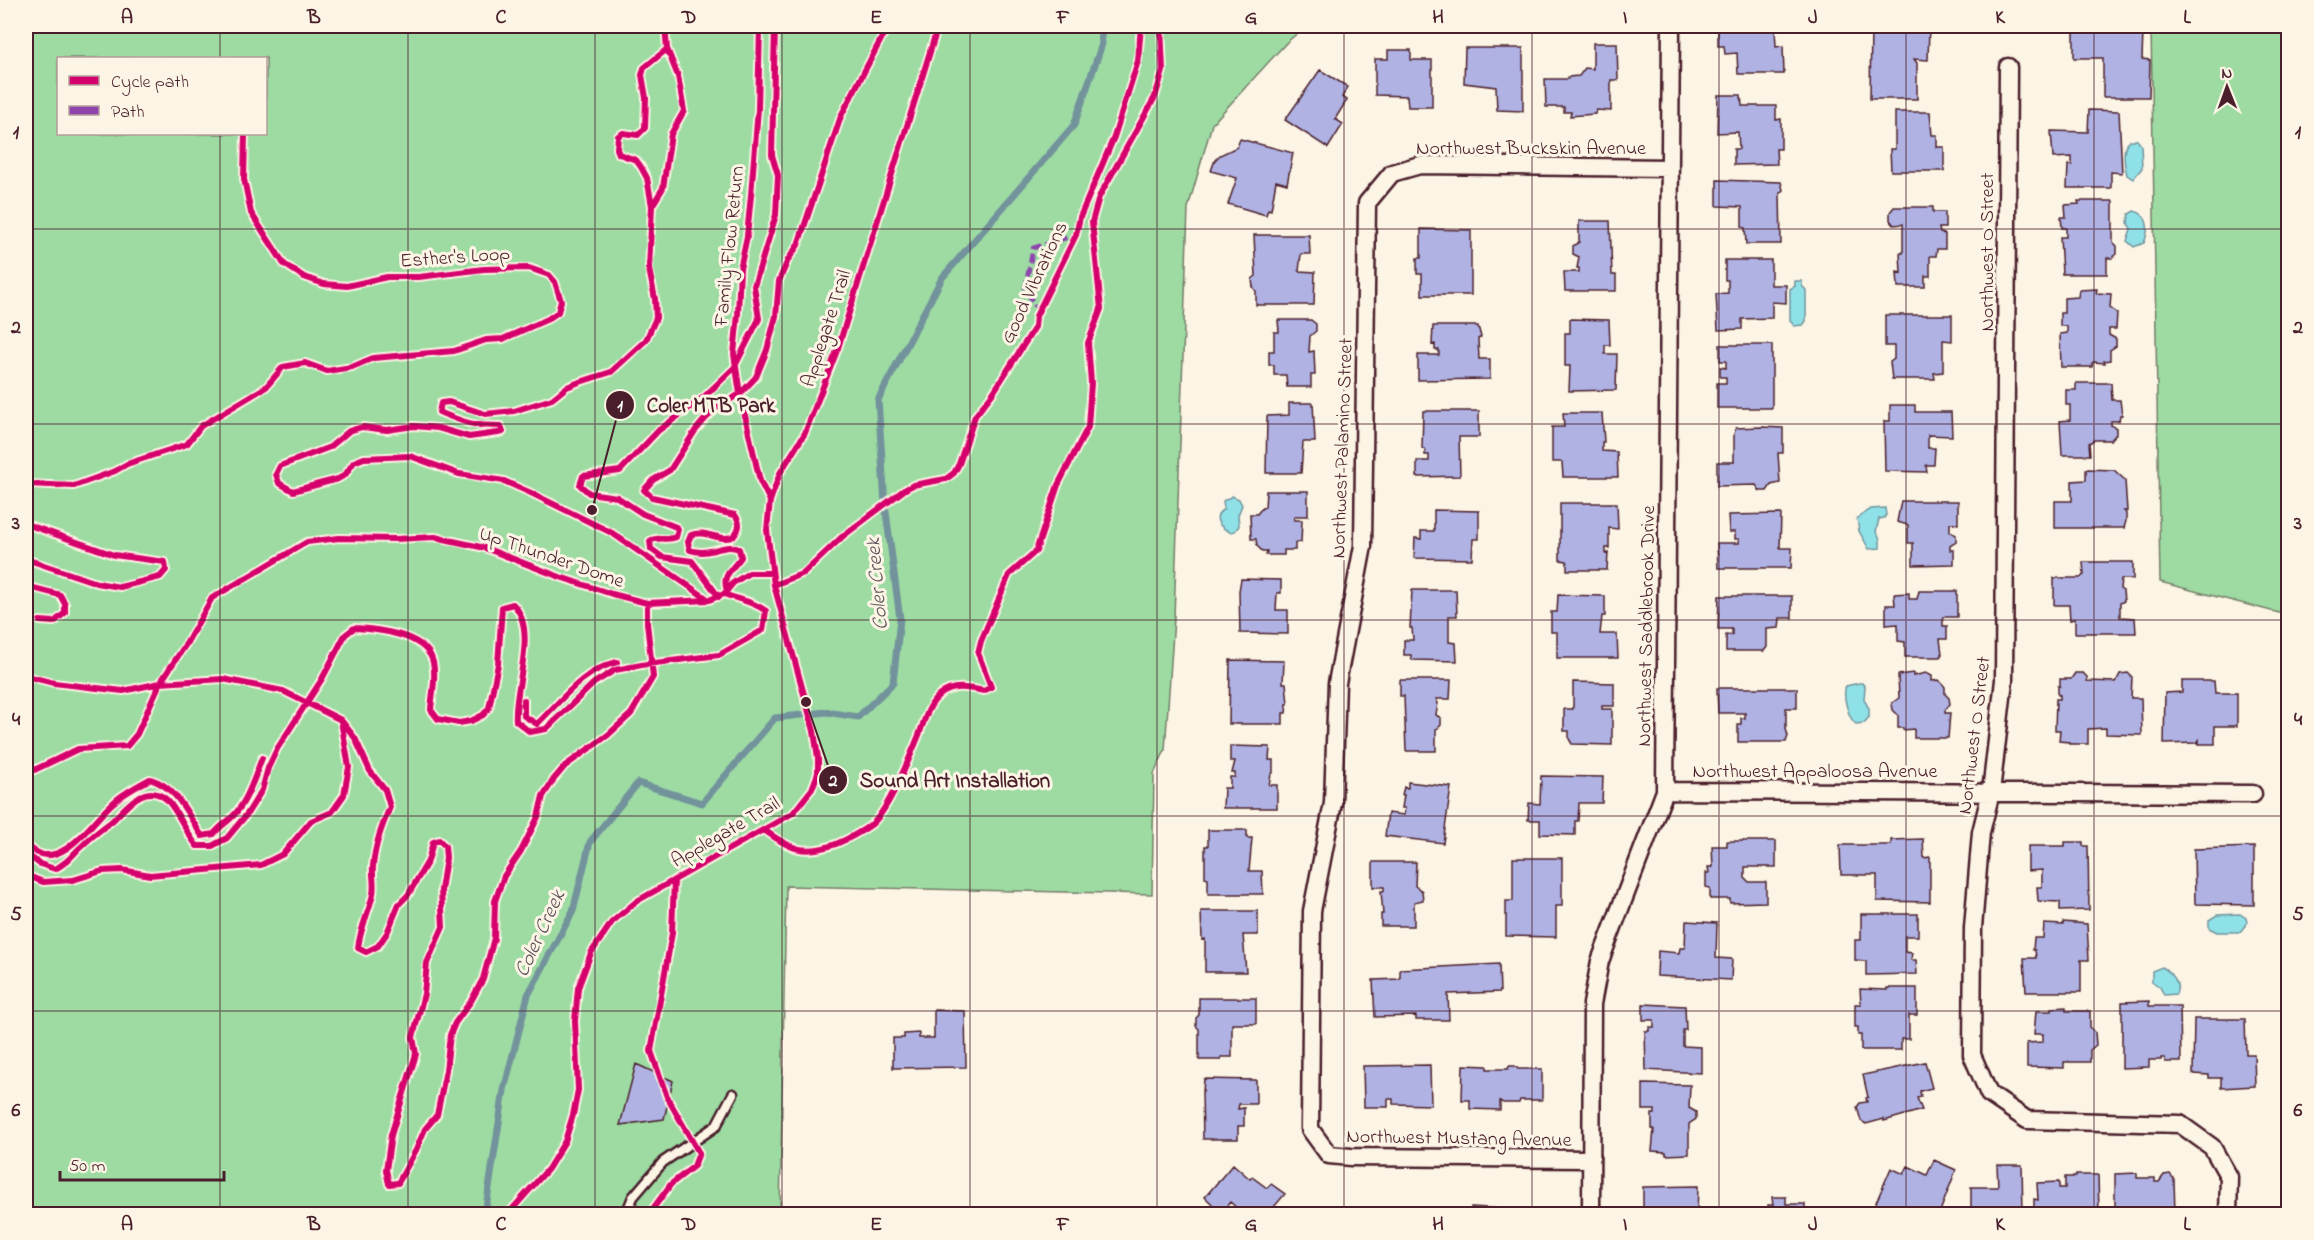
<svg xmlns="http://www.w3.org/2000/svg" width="2314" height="1240" viewBox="0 0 2314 1240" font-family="'Indie Flower',sans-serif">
	<rect width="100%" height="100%" fill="#fcf5e5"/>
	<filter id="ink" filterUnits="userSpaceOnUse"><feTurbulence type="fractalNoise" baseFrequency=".0167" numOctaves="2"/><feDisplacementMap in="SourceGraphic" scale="12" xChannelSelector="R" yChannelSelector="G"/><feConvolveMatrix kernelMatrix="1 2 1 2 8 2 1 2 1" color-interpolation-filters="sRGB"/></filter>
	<g filter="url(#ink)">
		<path fill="#9ddba3" stroke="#747d67" stroke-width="1.5" fill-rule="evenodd" d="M26,26H1306L1287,42L1212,124L1188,208L1174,618L1165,750L1154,774L1152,894L786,886L780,1214H26ZM58,58H266V134H58Z
			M2151,26H2288V613H2279L2160,582Z"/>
		<path fill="#8fe1e8" stroke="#73939c" stroke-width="1.5" d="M2130,140H2137L2141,145L2142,168L2133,179L2127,175C2124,165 2121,146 2130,140Z
			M2134,211C2150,214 2149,231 2144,243L2134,247L2127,241L2131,229L2128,223L2129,214Z
			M1795,281H1802V286L1806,290V321L1803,325L1794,326L1790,320V289L1795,286Z
			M1232,496L1239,499L1242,505L1238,515L1239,526L1235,531L1230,532C1219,527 1211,517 1224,509L1223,501Z
			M1885,508L1886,515L1884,518L1879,519L1876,532L1880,539V548L1869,549L1859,531L1857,518L1871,509Z
			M1859,683H1862L1865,687L1864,699L1869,709V717L1864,723L1856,724C1848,718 1842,695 1846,686Z
			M2240,914L2246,918L2247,923L2240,932H2217L2209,928V920L2217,915Z
			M2162,967C2171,972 2181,982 2176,994L2164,995L2160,987L2152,982V971Z"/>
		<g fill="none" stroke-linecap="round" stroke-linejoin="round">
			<path stroke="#73939c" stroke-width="7" d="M485,1214L504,1090L528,995L573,911L590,842L638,783L702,803L775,718L826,712L858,717L893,683L900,619L885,504L878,400L942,278L1074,125L1102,44L1100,26"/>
		</g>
		<path fill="#afb2e3" stroke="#4a1f2b" stroke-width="1.5" d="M1718,26H1775L1776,47L1783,46L1784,74H1738L1737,53L1725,54L1724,46H1718Z
			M1871,27H1929L1928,60L1914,59L1917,63V99H1870Z
			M2074,32H2143L2142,59L2150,60L2149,97H2103V58H2074Z
			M1593,43H1617L1618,80H1611V111L1596,110L1595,114L1570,116L1571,112H1564V107H1546L1545,79H1568V77L1579,76L1585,68L1593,69Z
			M1465,48H1523V111L1497,110L1496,87L1464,83Z
			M1388,50H1411V60H1432V107H1408L1407,96L1375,95V59H1388Z
			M1320,70L1348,87L1342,97L1347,100L1335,119L1343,124L1328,148L1285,120Z
			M1718,95H1741L1742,106H1776V120L1781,119V149H1776L1777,164L1734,165V149H1739L1738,132L1717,133Z
			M2089,110L2119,111L2122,173L2111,172V188H2067L2068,165H2072V157L2053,158L2051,131L2088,132Z
			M1895,112H1930L1932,135H1937V147H1944V171H1891L1890,149H1895Z
			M1240,139L1293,153L1287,184L1276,181L1271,210L1268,209L1266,215L1228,204L1237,178L1211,171L1215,160L1220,155L1237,147Z
			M1717,180L1781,182L1783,190L1780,193L1781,244H1746L1745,228L1742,227V207L1717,206Z
			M2078,201H2113V242L2117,246V254L2112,258H2107V274H2062L2060,237H2066V228H2062L2061,217H2066L2065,205L2079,204Z
			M1894,207H1933V212H1945V228H1939L1940,233L1945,234V249H1937L1936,256H1930V276H1925V287H1898L1897,272L1901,273L1900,253H1903V224L1894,225L1890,220V212Z
			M1579,221H1610L1612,275H1616V291H1565L1564,272H1579V268H1577L1579,257L1573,254V246L1579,242Z
			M1421,229L1471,230V295H1422V274H1417V258H1421Z
			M1254,235H1309L1310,254H1301L1299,271L1315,272L1314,305H1256V291L1253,287L1252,279L1256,276Z
			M1725,260H1771V285H1786V303L1772,302V318L1742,319V329L1718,330L1716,294L1728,293V280H1725Z
			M2097,289L2096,293L2111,294L2110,308L2117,313L2116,329H2109V335L2116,339V346L2110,350V360L2104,361L2105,363L2093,362L2092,367H2061L2060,334L2067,333V326H2060V313H2064V298L2078,297L2079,290Z
			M1885,315H1952V341L1943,340V372L1934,373L1935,379H1892L1890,362L1894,359V346H1885Z
			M1570,319L1609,320L1610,345H1605V354H1617L1616,390L1569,391L1570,366H1565V333H1570Z
			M1278,320H1311L1316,324V331L1310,336L1309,352L1314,351L1315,375H1311V387H1287L1286,375H1274V365H1269V351H1274V332H1279Z
			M1433,326H1478L1481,337L1478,339L1479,359H1490V379L1418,380V355H1439V350H1435V344L1432,345Z
			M1720,345H1772V408H1717V383H1726V377H1720V367L1726,368V361H1720Z
			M2076,383H2111L2112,400H2120L2122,415H2120L2119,421H2111V425L2116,428V434L2111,440H2094L2089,443L2090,455H2062L2060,421L2070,420V405H2066V390H2076Z
			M1289,403H1313L1315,442H1303L1301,473H1266L1267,416L1289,415Z
			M1890,405H1915V412H1951L1952,436L1928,435V448H1935L1934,465H1926L1927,472L1885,471L1884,421H1890Z
			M1423,411H1479V437H1459L1460,476L1417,477V461H1429V455H1425V449H1422Z
			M1563,413H1602L1604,442H1602V451L1617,452L1618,477H1563L1562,462H1552V427H1564Z
			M1761,427L1783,428V453H1778L1780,483L1771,485L1767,491H1760L1756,485L1717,486V462H1734V434L1736,428Z
			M2086,469L2114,470L2125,480L2127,511H2124L2126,513V521L2124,528H2055V501H2072V481L2086,480Z
			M1266,491H1308V516H1295L1294,520H1302L1301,542L1295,543V550H1284V555H1266L1267,551H1262L1257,546L1256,539H1251L1250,514H1257L1262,508L1265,507Z
			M1901,501H1958V524L1950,523V531L1956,535V542L1950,546V550H1954V564L1913,565V543H1908V525L1897,522Z
			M1560,503H1617L1618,529L1609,528V548H1606V554L1608,553L1607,570H1567V561L1560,560Z
			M1434,510L1479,511V539H1473L1472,559L1414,558L1415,538L1421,539V531H1434Z
			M1781,514L1780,548H1792L1791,568H1718L1717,543H1739V539H1735V532H1729L1728,515Z
			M2083,562H2133V579H2121L2120,589L2123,591L2124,601L2120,603V617L2135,618L2136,633H2075V619L2070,620L2069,605H2054V578H2080L2084,575Z
			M1241,579L1281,580V593H1277L1276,610H1288V634L1240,633L1239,591Z
			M1412,590H1456L1457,616H1449V642L1456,643L1457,661L1412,660L1411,655H1404V640H1413L1412,628H1410Z
			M1919,591H1957V617H1943V626H1947V639H1940L1942,654L1940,657H1905V642L1898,641V624L1886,625V605H1895L1894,594L1909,593V599H1917Z
			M1558,595L1605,596V616H1602L1600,634H1617L1618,658H1557V632H1551V612H1557Z
			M1719,596H1792V618H1780L1779,628L1767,629V647L1764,651H1726V635H1732V629H1718Z
			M1230,660L1284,661L1283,683H1286L1288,704H1287L1286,713H1283V724H1229Z
			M1913,673V676L1926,673L1932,676V681L1939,680L1945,687V694L1949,698L1950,704L1945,710V713H1950L1948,738H1914V729L1903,730V728H1898V715L1893,710L1892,703L1899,698L1898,675Z
			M2075,673H2083L2087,677V681L2116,682L2120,674L2128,673L2132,677L2131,698H2141L2142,735L2106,734V728L2088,729V744H2069V742L2059,741L2060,730H2055L2056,699H2060V695H2058V686H2060V679H2071Z
			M1400,680H1451L1450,699H1436L1438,703L1436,715L1441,718V725L1436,730V751H1406L1404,696H1400Z
			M2182,681H2214L2215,693H2237V726H2215V744H2199V740L2197,743L2164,744L2165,693L2182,692Z
			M1573,682L1614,683V706H1602V709H1612V745L1572,744L1569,739V731H1564V709H1573Z
			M1717,688H1797V708H1786V729L1788,736L1786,742H1738V724H1741V718H1745V713H1718Z
			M1230,746L1270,747L1269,760H1273V773L1271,774L1269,785H1277V808H1223L1224,788H1230V777H1235V773H1232L1235,761H1230Z
			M1541,776L1603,777L1602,803H1579L1578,821H1575V835L1540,834V820H1528L1529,803L1540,804Z
			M1408,782L1451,787L1443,843L1385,836L1388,813L1404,815L1405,808H1402L1404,795H1402L1404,787L1408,788Z
			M1208,830H1247V838H1252L1249,871H1262L1263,894H1208V878L1205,877V846H1208Z
			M1923,839L1924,858L1930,857V902L1877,901V875H1841L1840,845H1891V840Z
			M1727,841H1776V867H1745V878L1749,882H1766V902L1730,903V899H1710V888L1706,887V873H1709L1708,867H1713L1712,846H1727Z
			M2065,842H2083V846H2088L2089,910L2060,911V902L2038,901L2037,887H2042V870L2028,871V846H2065Z
			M2254,847V905L2195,904L2194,849Z
			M1513,858H1562V906H1556V937L1506,936V901H1513Z
			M1373,862H1416L1415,886L1422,891L1423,900L1414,902V926H1381V914H1383L1381,891H1384V887H1373Z
			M1201,911H1258V935H1243L1246,972H1205V939L1202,940Z
			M1861,914H1918V936H1905V952L1912,953L1911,960H1916L1917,974L1866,975V961L1855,960V940H1861Z
			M1686,921L1717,923L1716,958L1732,959L1731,980L1657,976L1658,951L1679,953L1680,948H1685Z
			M2063,922L2087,924L2089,960H2081V992H2026L2024,958H2036L2035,950H2033L2034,938H2043L2044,924L2063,925Z
			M1499,964L1500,992L1448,994L1449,1020H1416V1016L1375,1017L1373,980L1400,979V969Z
			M1887,988H1917V1015H1909V1039H1901V1050H1861V1035H1858V1027H1855V1004H1861L1860,989L1887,990Z
			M1199,998H1256V1024H1232V1057H1221V1060H1199V1029L1196,1026V1018L1199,1015Z
			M2149,1001V1006H2180L2181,1062H2165V1058H2161V1060H2149V1067L2122,1068V1002Z
			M1643,1004L1685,1006L1686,1030H1683V1046L1701,1047V1073L1646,1070L1645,1031H1649V1027H1654V1020H1643Z
			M2066,1007V1011H2090V1027L2095,1032L2096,1045L2090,1050V1062H2064V1068L2027,1067V1043L2043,1042V1034H2034L2036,1011H2051V1008Z
			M934,1010L965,1011L966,1067L893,1068V1038H904V1034L919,1033V1038H934Z
			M2194,1019H2245L2246,1054H2254L2255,1086L2221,1088V1078H2209V1075L2193,1074Z
			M1925,1062L1932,1088L1920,1091L1921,1097L1917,1098L1922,1110L1884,1121V1119L1866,1124L1861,1121L1857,1107L1860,1103L1867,1102L1866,1098L1868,1097L1863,1075Z
			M636,1064L673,1081L664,1119L620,1125Z
			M1430,1065L1431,1105L1393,1104V1099H1388V1107H1364L1363,1066Z
			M1463,1065L1487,1066V1069H1508L1509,1066H1515L1518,1069H1542V1100H1520L1519,1103H1503L1500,1101V1110L1470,1109V1100H1462Z
			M1204,1079L1256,1080V1104H1239L1238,1109L1244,1108V1126H1238V1139H1203L1202,1091H1203Z
			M1643,1084L1690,1085L1689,1108L1696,1112V1119L1689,1124V1154L1666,1155V1152L1652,1151L1654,1129H1652V1114H1655V1110H1643Z
			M1934,1160L1956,1170L1939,1214H1885L1878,1211L1877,1208L1874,1207L1891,1168L1904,1174L1908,1166L1927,1175Z
			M1233,1164L1250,1179L1252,1177L1267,1188L1271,1184L1285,1194L1268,1214H1244L1230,1202L1221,1213L1205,1197Z
			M1997,1165H2022L2023,1214H1971V1187H1998Z
			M2137,1173V1178H2155V1182H2159L2164,1175L2170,1174L2174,1179L2175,1214H2115V1174Z
			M2076,1175H2098L2099,1214H2034V1199L2038,1200L2037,1183L2059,1182V1188H2065V1177H2076Z
			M1698,1186L1697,1214H1656H1662V1210H1643V1187Z
			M1772,1197H1786V1204H1805V1214H1768V1205H1773Z
			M1471,1207L1542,1211V1214H1471Z
			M1342,1210H1367V1214H1342Z"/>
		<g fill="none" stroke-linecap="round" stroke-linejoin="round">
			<defs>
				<path id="lane" d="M626,1214L633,1197L663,1162L716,1126L733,1094"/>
				<path id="street" d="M2008,67L2004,680L1991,792L1981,832L1973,928L1972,1055L1989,1094L2027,1120L2180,1124L2212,1147L2229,1177L2228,1214
					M1665,791L2253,794
					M1590,1159L1351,1157L1329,1155L1310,1129L1312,911L1333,803L1337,683L1363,546L1367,203L1392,173L1420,165L1670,168
					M1591,1214L1592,1004L1600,961L1665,791L1671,26"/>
			</defs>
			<use href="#lane" stroke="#4a1f2b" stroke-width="13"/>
			<use href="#street" stroke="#4a1f2b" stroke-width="21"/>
			<use href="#lane" stroke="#fcf5e5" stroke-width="8"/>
			<use href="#street" stroke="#fcf5e5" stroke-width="16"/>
			<path stroke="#8e44ad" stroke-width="4.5" stroke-dasharray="9 4.5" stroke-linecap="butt" d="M1039,312L1025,289L1033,248L1076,235"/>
			<defs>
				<path id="cycleway" d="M665,26L667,49L644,68L642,75L646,98L645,128L638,135L623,133L618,136L617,149L619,154L636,160L641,167L647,178L652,206L649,269L655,299L656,318L646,340L611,372L577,383L567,387L552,399L514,411L485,414L449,402L441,403L439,412C466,423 472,426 501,426L503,432L498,433L469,437L438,428L414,426L387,430L362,427L349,431L330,447L280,466L276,474L279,483L293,491L338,479L345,475L354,462L364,458L410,456L459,474L504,481L531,493L612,533L709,600
					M760,26L758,109L751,195L747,236L740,269L738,314L734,354L740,394L760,481L770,501
					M652,206L663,188L671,134L684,111L678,76L667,49
					M26,484L74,486L115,471L127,464L187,444L201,426L266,387L283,367L305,363L327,371L352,367L373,358L454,351L486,340L503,339L548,319L558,312L561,301L555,282L549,275L529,268L484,269L419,277H387L347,286L324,284L304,277L284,264L251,213L244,179L245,134
					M26,524L114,555L165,562L166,570L160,577L120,587L97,583L26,559
					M731,585L727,590C721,575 733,569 741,557L739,549C722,542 711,557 690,550L688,542L691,535C706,529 720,543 734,536C740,528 741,523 735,515L652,497L644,490L653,480L670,470L695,431L706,418L719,406L740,394L756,377L767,350L776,316L779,281L788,260L798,245L841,116L888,26
					M774,585L804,573L843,536L904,490L913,485L946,479L954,473L959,464L975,416L993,393L1035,327L1036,316L1076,235L1080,217L1114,137L1138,61L1141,26
					M26,586L60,595L65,604V613L54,622L40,621
					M719,597L692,561L662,557L651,549L650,541C658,536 668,541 676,537L678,529L676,527L643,514L617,497L589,493L580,485L583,476L620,471L659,430L704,397L734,368L759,319L754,286L776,215L778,175L772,155L775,26
					M26,676L54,683L123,691L160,683L223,679L283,691L341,720L355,738L370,771L385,790L390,807C382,826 375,844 373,866C372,875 375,884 373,894C369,912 360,929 358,948L366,952L378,946L387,933L399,904L408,895L428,861L433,842L439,840L445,846L446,858L441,890L443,927L427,963L424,994L413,1037L416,1054L391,1135L386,1170L389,1184L398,1183L416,1150L425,1129L437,1115L446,1070L450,1035L455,1023L471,1001L483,979L494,938L495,901L504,876L521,851L538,817L543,796L554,779L565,766L608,735L631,714L653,677L647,623V603
					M524,700V716L537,724C563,699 582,671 617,662
					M26,774L78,749L127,746L137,734L160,683L186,644L212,598L307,542L339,538L396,539L435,537L485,548L560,577L612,594L647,603L709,600L724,594L733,583L749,573H772
					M764,830C791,849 803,856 836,844C848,839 861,832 872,824C889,809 910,757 919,735C924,722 928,704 940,695C953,684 969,688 984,691L991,687L978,653L981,641L1009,575L1036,551L1058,485L1088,427L1091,383L1088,343L1101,309L1092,222L1099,197L1155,97L1163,71L1161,26
					M26,843C56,881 92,820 114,802C124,793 137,786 150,779C177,787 187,814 202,836L214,834C220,826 228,822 235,814C248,799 255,776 262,758
					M26,854L40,864L55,869C71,861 71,855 83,845C92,836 102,829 112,821C126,808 144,781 166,799C177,809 186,833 197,846H212L227,838L247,814L262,790L268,768L277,749L322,679L345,635L354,628C377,629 423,634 432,659C437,673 432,695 431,710L438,719L459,723L471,721L483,715L489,708L498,664L502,607L513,604C539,630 513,689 516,721L530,732L546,729L594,683L615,670L647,664L719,655L763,630L766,611C753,601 739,600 724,594
					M26,875L43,882L73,880L102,871L122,870L150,875L261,865L283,854L311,821L332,812L344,795L349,767L341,721
					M508,1214L548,1169L565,1141L573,1115L578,1090L575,1021L578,988L591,953L612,922L637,901L793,813L812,789L818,773V758L814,731L774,585L767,530L770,501L780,473L805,433L838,348L938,26
					M649,1214L671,1184L694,1166L699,1153L667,1097L651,1051L672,933L674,880"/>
			</defs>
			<use href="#cycleway" stroke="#fcf5e5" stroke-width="10"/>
			<use href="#cycleway" stroke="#d6006c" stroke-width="6"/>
		</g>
	</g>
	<path fill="none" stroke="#4a1f2b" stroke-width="1.5" stroke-opacity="0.55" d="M220,26V58M408,26V1214M595,26V1214M782,26V1214M970,26V1214M1157,26V1214M1344,26V1214M1532,26V1214M1719,26V1214M1906,26V1214M2094,26V1214M220,134V1214M26,229H2288M26,424H2288M26,620H2288M26,816H2288M26,1011H2288"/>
	<g text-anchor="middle" stroke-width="6" stroke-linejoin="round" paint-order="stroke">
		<g font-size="20" fill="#4a1f2b" stroke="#fcf5e5">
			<text x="1531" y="154">Northwest Buckskin Avenue</text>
			<text transform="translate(728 246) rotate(-84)" y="7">Family Flow Return</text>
			<text transform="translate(1986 252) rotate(-90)" y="7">Northwest O Street</text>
			<text transform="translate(455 256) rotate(-4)" y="7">Esther's Loop</text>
			<text transform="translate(1033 282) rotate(-65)" y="7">Good Vibrations</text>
			<text transform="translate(825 328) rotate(-72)" y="7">Applegate Trail</text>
			<text transform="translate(1341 448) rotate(-88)" y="7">Northwest Palamino Street</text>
			<text transform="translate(552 556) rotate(19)" y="7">Up Thunder Dome</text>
			<text transform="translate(1645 626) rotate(-89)" y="7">Northwest Saddlebrook Drive</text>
			<text transform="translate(1973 735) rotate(-83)" y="7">Northwest O Street</text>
			<text x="1815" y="777">Northwest Appaloosa Avenue</text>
			<text transform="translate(725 831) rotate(-30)" y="7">Applegate Trail</text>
			<text transform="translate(1459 1137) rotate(1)" y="7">Northwest Mustang Avenue</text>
		</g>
		<g font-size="21" font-style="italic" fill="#5b505a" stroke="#fcf5e5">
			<text transform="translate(876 584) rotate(-95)" y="7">Coler Creek</text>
			<text transform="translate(539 933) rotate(-65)" y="7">Coler Creek</text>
		</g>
	</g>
	<path fill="none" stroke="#4a1f2b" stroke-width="2" d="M592 510L620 405M806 702L833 780"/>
	<g fill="#4a1f2b" stroke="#fcf5e5" stroke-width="2">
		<circle cx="592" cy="510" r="6"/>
		<circle cx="806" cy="702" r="6"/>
		<circle cx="620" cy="405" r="15"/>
		<circle cx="833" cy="780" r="15"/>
	</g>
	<g font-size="18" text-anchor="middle" font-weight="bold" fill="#fff">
		<text x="620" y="411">1</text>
		<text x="833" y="786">2</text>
	</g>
	<g font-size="21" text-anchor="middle" font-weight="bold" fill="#4a1f2b" stroke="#fcf5e5" stroke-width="6" stroke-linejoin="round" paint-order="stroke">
		<text x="711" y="412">Coler MTB Park</text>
		<text x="955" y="787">Sound Art Installation</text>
	</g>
	<rect width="2314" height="1240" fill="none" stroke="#fcf5e5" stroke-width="66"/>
	<rect x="57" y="57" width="210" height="78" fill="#fcf5e5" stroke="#b59f9b" stroke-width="1.5"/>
	<rect x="69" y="76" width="30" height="9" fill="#d6006c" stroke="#b59f9b" stroke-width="1.5"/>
	<text x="111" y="87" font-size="18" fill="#4a1f2b">Cycle path</text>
	<rect x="69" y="106" width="30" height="9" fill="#8e44ad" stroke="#b59f9b" stroke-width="1.5"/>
	<text x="111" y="117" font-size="18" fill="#4a1f2b">Path</text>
	<g transform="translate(2227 87) rotate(359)" stroke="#fcf5e5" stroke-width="4.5" paint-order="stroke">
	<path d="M0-4.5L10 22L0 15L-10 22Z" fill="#4a1f2b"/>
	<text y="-9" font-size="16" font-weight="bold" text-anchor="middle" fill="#4a1f2b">N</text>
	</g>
	<path d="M60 1171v9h164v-9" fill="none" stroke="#4a1f2b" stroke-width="3"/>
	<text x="69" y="1171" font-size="18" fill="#4a1f2b" stroke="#fcf5e5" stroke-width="4.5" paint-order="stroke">50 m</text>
	<rect x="33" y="33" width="2248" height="1174" fill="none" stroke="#4a1f2b" stroke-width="2"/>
	<g font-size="20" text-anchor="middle" font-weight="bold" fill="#4a1f2b">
		<text x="127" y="23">A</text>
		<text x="314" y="23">B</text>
		<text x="501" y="23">C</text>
		<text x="689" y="23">D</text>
		<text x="876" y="23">E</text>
		<text x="1063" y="23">F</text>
		<text x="1251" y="23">G</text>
		<text x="1438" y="23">H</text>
		<text x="1625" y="23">I</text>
		<text x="1813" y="23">J</text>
		<text x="2000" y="23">K</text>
		<text x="2187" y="23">L</text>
		<text x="16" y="138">1</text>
		<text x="2298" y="138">1</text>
		<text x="16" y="333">2</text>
		<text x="2298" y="333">2</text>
		<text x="16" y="529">3</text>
		<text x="2298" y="529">3</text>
		<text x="16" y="725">4</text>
		<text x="2298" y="725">4</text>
		<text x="16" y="920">5</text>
		<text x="2298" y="920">5</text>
		<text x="16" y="1116">6</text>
		<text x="2298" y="1116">6</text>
		<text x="127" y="1230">A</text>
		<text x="314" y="1230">B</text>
		<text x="501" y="1230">C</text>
		<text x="689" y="1230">D</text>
		<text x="876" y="1230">E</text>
		<text x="1063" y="1230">F</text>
		<text x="1251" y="1230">G</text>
		<text x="1438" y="1230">H</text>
		<text x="1625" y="1230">I</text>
		<text x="1813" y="1230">J</text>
		<text x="2000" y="1230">K</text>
		<text x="2187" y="1230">L</text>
	</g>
</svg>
